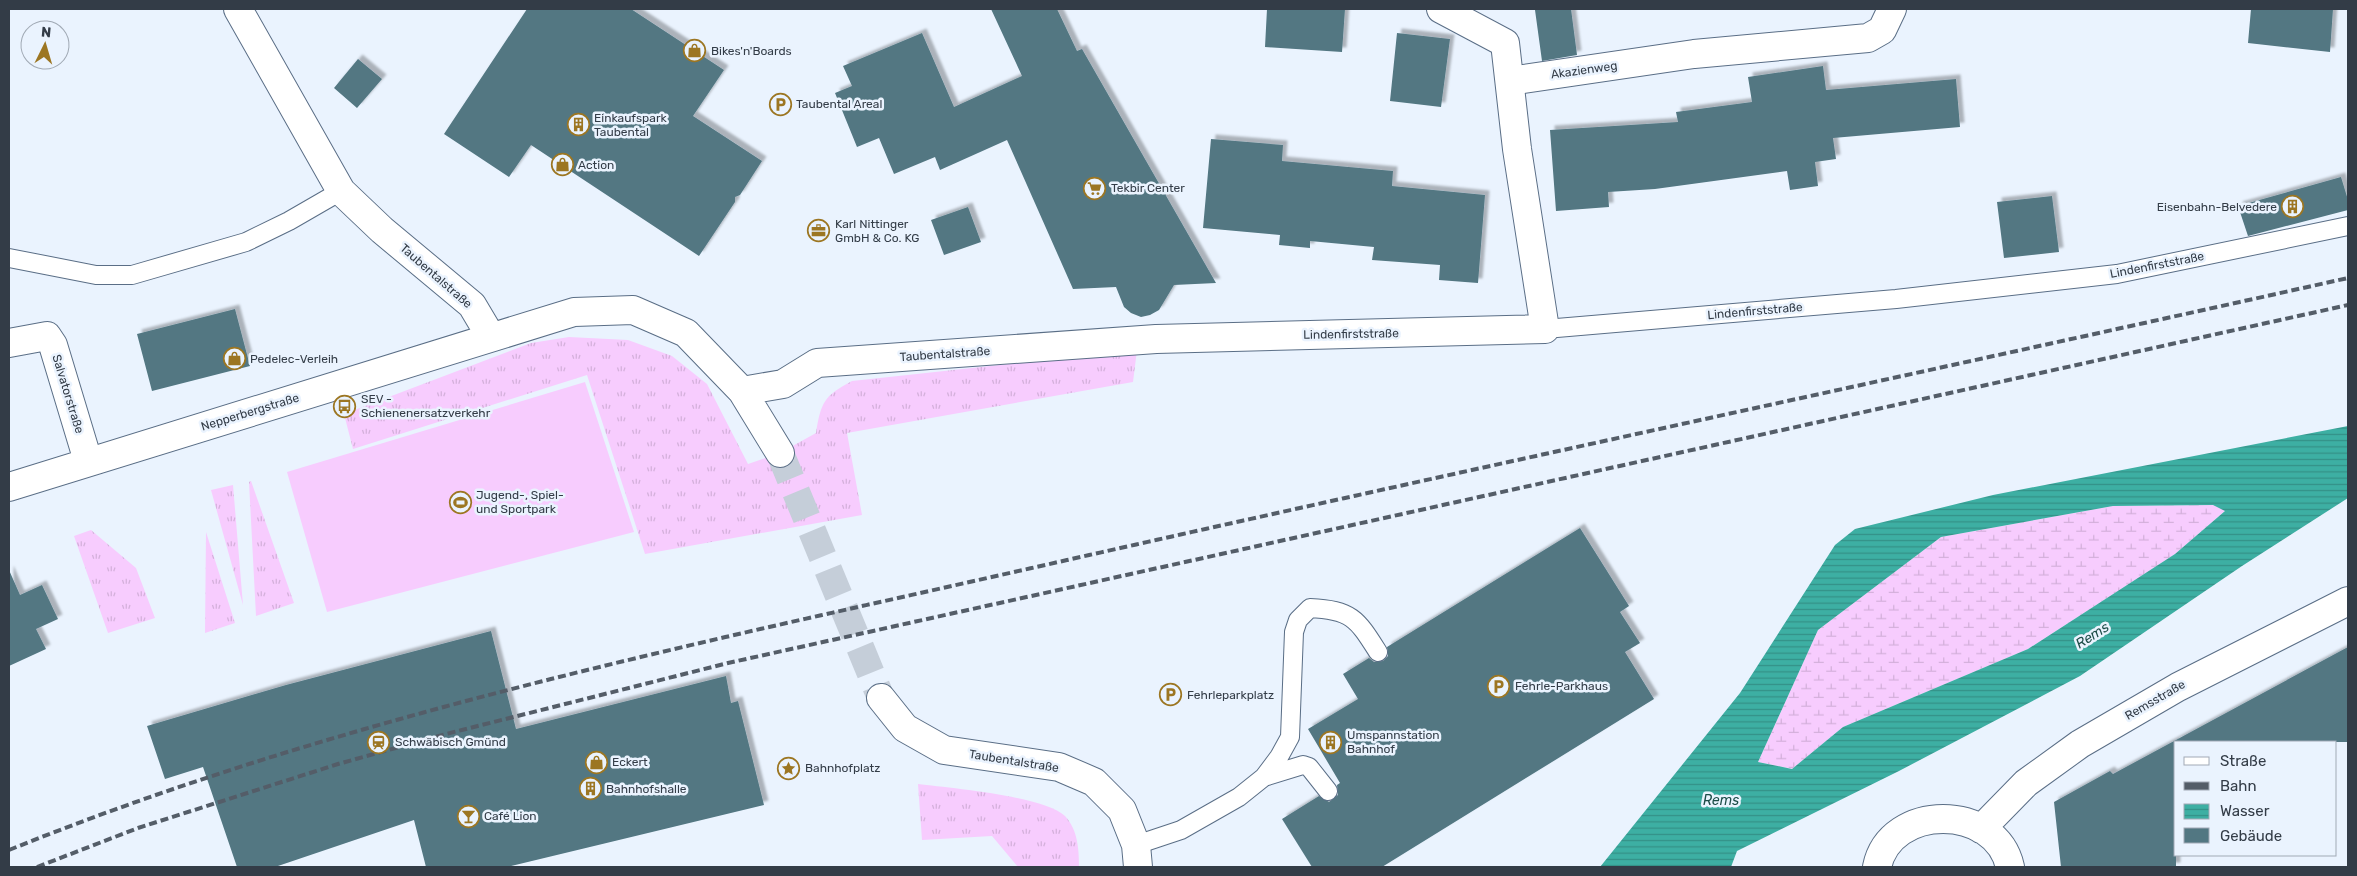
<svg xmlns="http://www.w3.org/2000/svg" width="2357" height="876" viewBox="0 0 2357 876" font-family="Rubik,sans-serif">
	<defs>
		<pattern id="grass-tufts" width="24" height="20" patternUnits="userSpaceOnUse" patternTransform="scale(1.25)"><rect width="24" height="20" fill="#f7ccfe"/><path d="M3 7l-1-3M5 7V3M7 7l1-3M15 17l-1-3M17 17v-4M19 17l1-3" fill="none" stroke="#d4b0db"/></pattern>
		<pattern id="wetland-marsh" width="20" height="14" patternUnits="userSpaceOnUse" patternTransform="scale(1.25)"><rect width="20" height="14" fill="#f7ccfe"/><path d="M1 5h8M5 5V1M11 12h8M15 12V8" fill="none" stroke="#d4b0db"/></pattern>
		<pattern id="water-rules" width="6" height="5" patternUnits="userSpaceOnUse" patternTransform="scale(1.25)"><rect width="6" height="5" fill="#3dafa3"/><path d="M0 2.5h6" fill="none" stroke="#349087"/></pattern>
		<filter id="shadow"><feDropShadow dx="4.5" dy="-4.5" stdDeviation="1" flood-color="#0004"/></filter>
	</defs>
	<rect width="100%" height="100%" fill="#eaf3fe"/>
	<path fill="url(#grass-tufts)" d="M569,337L628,340L672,356L707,384L748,464L780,453L816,433C821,402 824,396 852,381L1137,350L1133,382L847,433L862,515L645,554L587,375L353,449L344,414L531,343Z
		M251,481L294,603L256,616L249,482Z
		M233,485L243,605L211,490Z
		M91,530L136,568L155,618L108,633L74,536Z
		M206,532L235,623L205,633Z
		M918,784C950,788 1044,796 1065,816C1078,830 1079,850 1079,867H1018L992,836L922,840Z"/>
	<path fill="url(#wetland-marsh)" d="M2213,505L2226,510L2175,554L2028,649L1843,727L1792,769L1758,762L1818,630L1941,537L2113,506Z"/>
	<path fill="#f7ccfe" d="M585,382L634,532L327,612L287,472Z"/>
	<path fill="url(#water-rules)" fill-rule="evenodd" d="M2348,426V498L2242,566L2080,676L1899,771L1737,851L1731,867H1600L1740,693L1835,545L1855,529L1993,495ZM2213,505L2225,511L2175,554L2028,649L1843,727L1792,769L1758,762L1818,630L1941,537L2113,506Z"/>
	<path fill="#527782" filter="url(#shadow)" d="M527,9H631L724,70L693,116L762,161L740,195L735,197V202L699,256L531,145L509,177L444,134Z
		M991,9H1057L1077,51L1082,49L1216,283L1174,285L1159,310L1150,315L1141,317L1131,313L1124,307L1116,287L1073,289L1007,140L940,170L935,157L894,174L879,138L857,147L835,93L852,86L843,66L922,33L954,107L1022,76Z
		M1267,9H1345L1342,52L1265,47Z
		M1571,9L1577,55L1542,61L1535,10Z
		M2251,9H2333L2330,52L2248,43Z
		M1397,33L1450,39L1441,107L1390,101Z
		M358,59L382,79L357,108L334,88Z
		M1823,66L1826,90L1956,79L1960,127L1833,138L1836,159L1815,162L1818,186L1790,190L1787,171L1655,189L1608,192L1609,207L1556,211L1550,130L1678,122L1676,112L1752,102L1748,77Z
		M1211,139L1283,145L1282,161L1393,171L1392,186L1485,195L1478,283L1439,280L1440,265L1372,260L1374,247L1310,241V248L1279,245L1280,235L1203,228Z
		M2341,177L2348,200V210L2248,236L2238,206Z
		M2052,196L2059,252L2004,258L1997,202Z
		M968,207L981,242L944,255L931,220Z
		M235,309L250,366L152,391L137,334Z
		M1580,528L1629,606L1620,612L1640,643L1625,652L1654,699L1382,867H1312L1282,819L1319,796L1329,802L1338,795L1337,785L1340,783L1308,729L1358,699L1343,674L1369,658L1374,662L1383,661L1388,656L1387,647Z
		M9,570L20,595L42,585L58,619L36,629L46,649L9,666Z
		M491,631L516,729L726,676L731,703L738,701L764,805L507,867H426L414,820L275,867H237L203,767L165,779L147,726L286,685Z
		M2348,647V742H2176V867H2061L2054,802L2110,771L2113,774Z"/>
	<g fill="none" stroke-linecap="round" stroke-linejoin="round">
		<path stroke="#c5ced9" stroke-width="28" stroke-dasharray="28 14" stroke-linecap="butt" d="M780,453L881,698"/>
		<defs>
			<path id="lane" d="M9,258L96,275H132L246,242L289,221L341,191
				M1545,329L1896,299L2117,274L2348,226
				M1264,777L1303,765L1309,767L1328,791
				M1136,845L1181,830L1239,797L1264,777L1279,757L1290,737L1294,632L1298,620L1310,608C1352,610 1357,619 1378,652"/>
			<path id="street" d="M238,9L341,191L382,230L472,305L491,337
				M1510,81L1694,54L1868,38L1882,30L1892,9
				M9,343L47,336L53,345L88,461
				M742,391L783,384L817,363L1156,339L1545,329L1517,149L1505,43L1441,9
				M9,487L574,312L633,310L686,333L742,391L780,453
				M881,698L905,728L944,750L1059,767L1094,782L1122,810L1136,845L1138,867"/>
			<path id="secondary" d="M1981,829L2026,783L2080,744L2178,687L2348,601
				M1877,867C1890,803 1996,803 2010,867"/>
		</defs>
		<use href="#lane" stroke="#5a6e86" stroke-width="20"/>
		<use href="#street" stroke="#5a6e86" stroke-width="30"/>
		<use href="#secondary" stroke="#5a6e86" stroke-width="30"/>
		<use href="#lane" stroke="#fff" stroke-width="18"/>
		<use href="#street" stroke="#fff" stroke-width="28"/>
		<use href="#secondary" stroke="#fff" stroke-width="28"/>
		<path stroke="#545d68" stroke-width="4" stroke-dasharray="8 4" stroke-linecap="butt" d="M9,850C336,718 681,647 1023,570C1464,470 1907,376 2348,278
			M37,867L138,828L338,764L446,734L728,663L2348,305"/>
	</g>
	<defs>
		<symbol id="shop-ring" viewBox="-11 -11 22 22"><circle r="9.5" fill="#eaf3fe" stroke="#9c7622" stroke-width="1.5"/><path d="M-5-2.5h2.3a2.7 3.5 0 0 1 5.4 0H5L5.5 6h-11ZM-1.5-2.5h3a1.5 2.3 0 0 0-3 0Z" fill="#9c7622"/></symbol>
		<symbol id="parking-ring" viewBox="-11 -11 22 22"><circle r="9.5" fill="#eaf3fe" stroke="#9c7622" stroke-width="1.5"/><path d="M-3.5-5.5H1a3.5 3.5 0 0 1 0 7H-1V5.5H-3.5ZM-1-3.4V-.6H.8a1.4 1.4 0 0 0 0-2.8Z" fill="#9c7622"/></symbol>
		<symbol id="building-ring" viewBox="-11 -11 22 22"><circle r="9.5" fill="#eaf3fe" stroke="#9c7622" stroke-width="1.5"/><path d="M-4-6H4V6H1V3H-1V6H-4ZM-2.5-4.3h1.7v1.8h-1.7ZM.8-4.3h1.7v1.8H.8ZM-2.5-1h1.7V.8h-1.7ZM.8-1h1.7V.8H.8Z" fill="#9c7622"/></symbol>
		<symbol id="supermarket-ring" viewBox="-11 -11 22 22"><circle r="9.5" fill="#eaf3fe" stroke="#9c7622" stroke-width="1.5"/><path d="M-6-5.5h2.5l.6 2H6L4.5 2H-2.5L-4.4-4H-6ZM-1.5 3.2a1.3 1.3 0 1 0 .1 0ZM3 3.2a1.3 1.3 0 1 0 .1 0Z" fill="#9c7622"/></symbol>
		<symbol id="office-ring" viewBox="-11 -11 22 22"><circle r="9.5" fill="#eaf3fe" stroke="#9c7622" stroke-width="1.5"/><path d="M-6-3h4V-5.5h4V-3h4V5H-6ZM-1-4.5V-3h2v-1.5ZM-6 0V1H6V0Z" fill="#9c7622"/></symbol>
		<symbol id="bus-ring" viewBox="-11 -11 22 22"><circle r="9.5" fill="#eaf3fe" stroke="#9c7622" stroke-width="1.5"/><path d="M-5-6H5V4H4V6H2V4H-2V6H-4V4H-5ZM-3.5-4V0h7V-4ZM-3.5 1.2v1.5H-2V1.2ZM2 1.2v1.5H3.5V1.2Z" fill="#9c7622"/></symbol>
		<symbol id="stadium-ring" viewBox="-11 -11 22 22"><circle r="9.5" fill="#eaf3fe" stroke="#9c7622" stroke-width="1.5"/><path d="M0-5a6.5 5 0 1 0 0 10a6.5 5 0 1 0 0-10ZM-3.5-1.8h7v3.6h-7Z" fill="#9c7622"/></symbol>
		<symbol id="station-ring" viewBox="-11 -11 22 22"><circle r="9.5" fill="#eaf3fe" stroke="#9c7622" stroke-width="1.5"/><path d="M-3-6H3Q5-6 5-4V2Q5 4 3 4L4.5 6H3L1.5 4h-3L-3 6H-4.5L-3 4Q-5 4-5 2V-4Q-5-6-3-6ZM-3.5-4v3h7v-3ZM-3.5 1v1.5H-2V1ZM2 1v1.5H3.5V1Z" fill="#9c7622"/></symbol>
		<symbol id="sight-ring" viewBox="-11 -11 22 22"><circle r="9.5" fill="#eaf3fe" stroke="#9c7622" stroke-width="1.5"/><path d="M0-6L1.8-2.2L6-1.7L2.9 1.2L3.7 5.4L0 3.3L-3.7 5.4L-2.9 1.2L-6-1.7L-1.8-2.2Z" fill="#9c7622"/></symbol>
		<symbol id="bar-ring" viewBox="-11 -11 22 22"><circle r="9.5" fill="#eaf3fe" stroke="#9c7622" stroke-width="1.5"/><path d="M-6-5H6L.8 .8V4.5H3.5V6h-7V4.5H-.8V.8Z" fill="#9c7622"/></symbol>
	</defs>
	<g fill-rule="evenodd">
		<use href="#shop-ring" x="682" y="38" width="25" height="25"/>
		<use href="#parking-ring" x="768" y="92" width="25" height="25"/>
		<use href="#building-ring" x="566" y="112" width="25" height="25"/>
		<use href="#shop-ring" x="550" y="152" width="25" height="25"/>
		<use href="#supermarket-ring" x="1082" y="176" width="25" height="25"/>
		<use href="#building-ring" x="2280" y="194" width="25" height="25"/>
		<use href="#office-ring" x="806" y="218" width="25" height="25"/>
		<use href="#shop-ring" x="222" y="346" width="25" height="25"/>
		<use href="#bus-ring" x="332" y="394" width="25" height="25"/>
		<use href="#stadium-ring" x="448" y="490" width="25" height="25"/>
		<use href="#parking-ring" x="1486" y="674" width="25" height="25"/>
		<use href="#parking-ring" x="1158" y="682" width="25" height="25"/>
		<use href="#station-ring" x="366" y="730" width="25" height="25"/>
		<use href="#building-ring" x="1318" y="730" width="25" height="25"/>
		<use href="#shop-ring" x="584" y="750" width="25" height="25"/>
		<use href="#sight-ring" x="776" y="756" width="25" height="25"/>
		<use href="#building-ring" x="578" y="776" width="25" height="25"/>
		<use href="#bar-ring" x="456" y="804" width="25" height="25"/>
	</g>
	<g text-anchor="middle" stroke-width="5" stroke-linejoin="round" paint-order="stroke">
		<g font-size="12" fill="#333c47" stroke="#eaf3fe" text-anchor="start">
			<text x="711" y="55">Bikes'n'Boards</text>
			<text x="796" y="108">Taubental Areal</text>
			<text x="594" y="122">Einkaufspark<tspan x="594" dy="14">Taubental</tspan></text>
			<text x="578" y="169">Action</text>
			<text x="1111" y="192">Tekbir Center</text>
			<text x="2277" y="211" text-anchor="end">Eisenbahn-Belvedere</text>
			<text x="835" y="228">Karl Nittinger<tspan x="835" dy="14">GmbH &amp; Co. KG</tspan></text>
			<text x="250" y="363">Pedelec-Verleih</text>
			<text x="361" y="403">SEV -<tspan x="361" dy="14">Schienenersatzverkehr</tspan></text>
			<text x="476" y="499">Jugend-, Spiel-<tspan x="476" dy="14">und Sportpark</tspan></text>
			<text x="1515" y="690">Fehrle-Parkhaus</text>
			<text x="1187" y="699">Fehrleparkplatz</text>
			<text x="1347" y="739">Umspannstation<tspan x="1347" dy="14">Bahnhof</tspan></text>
			<text x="395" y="746">Schwäbisch Gmünd</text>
			<text x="612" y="766">Eckert</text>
			<text x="805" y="772">Bahnhofplatz</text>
			<text x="606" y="793">Bahnhofshalle</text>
			<text x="484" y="820">Café Lion</text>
		</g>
		<g font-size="12" fill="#333c47" stroke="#eaf3fe">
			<text transform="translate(1584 70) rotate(-8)" y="4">Akazienweg</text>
			<text transform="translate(2157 265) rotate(-11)" y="4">Lindenfirststraße</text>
			<text transform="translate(436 276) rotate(41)" y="4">Taubentalstraße</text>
			<text transform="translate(1755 311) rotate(-5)" y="4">Lindenfirststraße</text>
			<text transform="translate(1351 334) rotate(-1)" y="4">Lindenfirststraße</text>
			<text transform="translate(945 354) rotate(-4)" y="4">Taubentalstraße</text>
			<text transform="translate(68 394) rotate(73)" y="4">Salvatorstraße</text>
			<text transform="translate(250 412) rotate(-17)" y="4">Nepperbergstraße</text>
			<text transform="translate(2155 700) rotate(-30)" y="4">Remsstraße</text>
			<text transform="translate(1014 761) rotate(9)" y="4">Taubentalstraße</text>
		</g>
		<g font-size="14" font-style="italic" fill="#1d4d48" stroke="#eaf3fe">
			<text transform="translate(2092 635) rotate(-32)" y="5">Rems</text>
			<text x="1721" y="805">Rems</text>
		</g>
	</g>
	<rect width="2357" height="876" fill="none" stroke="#333c47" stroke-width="20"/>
	<rect x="2174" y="741" width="162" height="115" fill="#eaf3fe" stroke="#a1aab5"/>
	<rect x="2184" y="757" width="25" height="8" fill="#ffffff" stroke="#a1aab5"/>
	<text x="2220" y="766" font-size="15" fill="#333c47">Straße</text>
	<rect x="2184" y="782" width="25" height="8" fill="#545d68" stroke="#a1aab5"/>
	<text x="2220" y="791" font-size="15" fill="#333c47">Bahn</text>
	<rect x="2184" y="804" width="25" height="15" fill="url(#water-rules)" stroke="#a1aab5"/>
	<text x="2220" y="816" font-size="15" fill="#333c47">Wasser</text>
	<rect x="2184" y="828" width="25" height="15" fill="#527782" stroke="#a1aab5"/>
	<text x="2220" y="841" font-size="15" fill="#333c47">Gebäude</text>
	<g transform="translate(45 45) rotate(5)"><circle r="24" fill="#eaf3fe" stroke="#a1aab5"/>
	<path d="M0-4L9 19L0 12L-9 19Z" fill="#9c7622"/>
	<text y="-8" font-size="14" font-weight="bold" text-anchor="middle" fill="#333c47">N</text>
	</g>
</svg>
